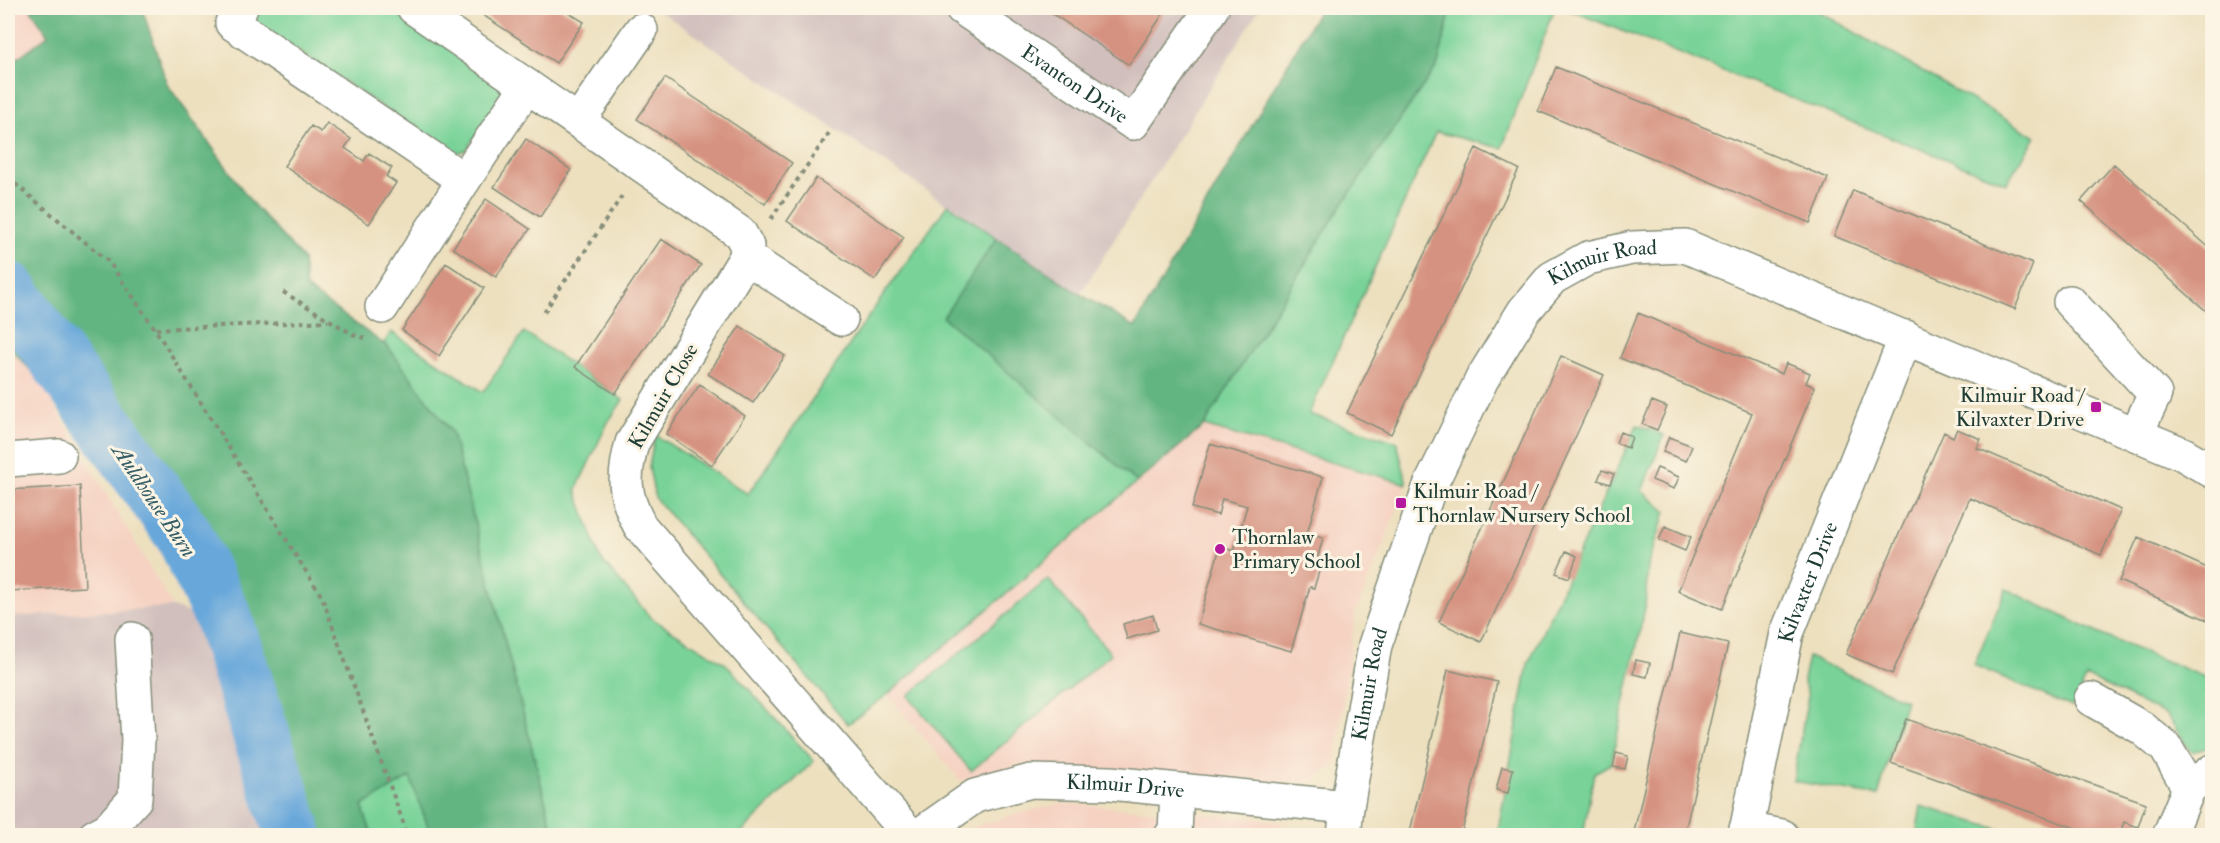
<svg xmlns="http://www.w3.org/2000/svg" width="2220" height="843" viewBox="0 0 2220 843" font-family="'IM FELL Double Pica',serif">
	<rect width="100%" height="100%" fill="#fcf5e5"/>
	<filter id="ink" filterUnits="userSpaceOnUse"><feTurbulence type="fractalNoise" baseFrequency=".0167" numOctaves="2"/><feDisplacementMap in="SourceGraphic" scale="12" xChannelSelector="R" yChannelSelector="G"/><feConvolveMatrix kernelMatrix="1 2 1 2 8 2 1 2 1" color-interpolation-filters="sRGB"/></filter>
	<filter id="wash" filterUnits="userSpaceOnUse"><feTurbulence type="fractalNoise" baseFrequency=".008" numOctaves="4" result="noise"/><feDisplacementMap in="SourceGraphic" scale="24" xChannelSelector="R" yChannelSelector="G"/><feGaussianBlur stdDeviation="1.35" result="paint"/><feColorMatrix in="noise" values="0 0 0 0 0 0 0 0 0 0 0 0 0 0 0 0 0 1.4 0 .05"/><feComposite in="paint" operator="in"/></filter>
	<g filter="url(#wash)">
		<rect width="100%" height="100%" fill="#ede0bf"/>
		<path fill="#f5d2c2" d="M8,8H30L48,35L8,65Z
			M8,321L48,395L173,607L8,617Z
			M1204,426L1407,484L1355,615L1335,766L1306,783L1019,765L961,781L887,695Z
			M1061,803L1281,821L1280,836H952L954,833L1010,816Z"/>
		<path fill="#d1bfbd" d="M655,8H1260L1080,294Z
			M173,607L220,624L276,835L8,836V617Z"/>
		<path fill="#79d399" stroke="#4c8866" stroke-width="1.5" d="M255,8H388L501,83L503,96L466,150L453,154L255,22Z
			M1451,8H1555L1502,148L1436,132L1309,414L1397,442L1407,484L1204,426L1339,209L1438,64Z
			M1564,8H1813L2036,137L2006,183Z
			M948,204L997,238L944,317L1137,482L887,695L848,724L655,498L649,467L655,435L748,494L880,300Z
			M391,332L483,392L524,332L623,400L608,422L576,490L600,558L651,618L726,664L814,761L739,835H554L452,433L388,347L384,343Z
			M1637,425L1664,435L1642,491L1666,511L1648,565L1645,608L1611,764L1594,773L1583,835L1497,836L1528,664Z
			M1048,579L1111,654L971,771L908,696Z
			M2006,589L2104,636L2212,680V747L2191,752L2167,715L2087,677L2072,707L1974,665Z
			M1808,657L1906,700L1878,796L1793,781L1808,696L1803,680Z
			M410,777L431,835H372L362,806Z
			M1921,806L2018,835H1916Z"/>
		<path fill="#62b581" stroke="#40795a" stroke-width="1.5" d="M30,8H142L167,84L252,203L303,259L306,288L388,347L452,433L554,835H431L410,777L362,806L372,835H276L220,624L56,397L8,346V65L48,35Z
			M1320,8H1451L1438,64L1339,209L1204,426L1137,482L943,317L997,238L1080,294L1135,327Z"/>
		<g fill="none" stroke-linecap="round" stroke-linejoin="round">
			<path stroke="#67a7da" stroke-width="58" d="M8,290L184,535L223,617L294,836"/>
		</g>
		<g id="blocks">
			<path fill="#d69280" d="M472,8H561L584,22L556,63Z
				M1044,8H1167L1129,65Z
				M1556,67L1828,178L1810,223L1538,111Z
				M665,78L792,163L765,204L637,119Z
				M327,123L351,139L345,148L364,161L369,153L392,168L386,176L396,183L369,224L284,166L311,126L321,132Z
				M526,139L571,170L540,217L494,187Z
				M1476,148L1519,169L1391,434L1347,413Z
				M2114,164L2212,250V316L2081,201Z
				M816,178L904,237L875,280L787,221Z
				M1853,190L2033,264L2015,309L1834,236Z
				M486,199L530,229L496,277L453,248Z
				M661,239L701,265L615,394L575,367Z
				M446,263L484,288L439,356L402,330Z
				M1638,313L1782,374L1786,363L1810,373L1806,383L1815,387L1722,609L1678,591L1752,413L1620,358Z
				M740,326L785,356L753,403L708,374Z
				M1561,356L1604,375L1481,642L1439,622Z
				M700,384L745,416L712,465L666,434Z
				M1652,401L1667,407L1657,430L1642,424Z
				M1957,429L1981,439L1977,448L2121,510L2101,555L1970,498L1892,674L1846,654L1944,432L1953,437Z
				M1620,432L1632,437L1628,448L1616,443Z
				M1669,437L1692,446L1686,461L1663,452Z
				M1210,444L1323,477L1307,534L1323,538L1316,564L1321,565L1314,588L1310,587L1291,651L1198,624L1220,547L1234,551L1247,506L1222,499L1218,515L1192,508Z
				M1657,468L1679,477L1674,489L1652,480Z
				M1602,470L1614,474L1610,484L1598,480Z
				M80,486L85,587L8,591V490Z
				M1665,526L1691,537L1685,551L1659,540Z
				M2138,537L2212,570V622L2119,581Z
				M1566,551L1577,556L1569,578L1556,573Z
				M1153,615L1157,630L1127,639L1123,624Z
				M1680,633L1728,644L1684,836H1633Z
				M1636,660L1650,663L1647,677L1633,674Z
				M1448,670L1497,682L1475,778L1461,836H1409Z
				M1906,719L2146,803L2138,827L2124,822L2119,836H2098L1891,763Z
				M1616,753L1628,756L1625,769L1613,767Z
				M1502,767L1513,769L1508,793L1496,790Z"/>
		</g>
	</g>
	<g filter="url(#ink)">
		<use href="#blocks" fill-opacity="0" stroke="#868e7a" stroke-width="1.5"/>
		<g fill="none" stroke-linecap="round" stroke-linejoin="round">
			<defs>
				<g id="minor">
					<path d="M241,8L232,23L464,180L527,86"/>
					<path d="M414,8L740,233L747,246L746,257L632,443C623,477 623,494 640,526L911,836"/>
					<path id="s1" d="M962,8L1133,123L1212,8"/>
					<path d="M579,120L641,30"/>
					<path d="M746,257L841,319"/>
					<path d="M2070,302L2155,394L2136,434"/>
					<path d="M382,307L464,180"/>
					<path d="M8,460L59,456"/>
					<path d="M2091,699L2142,728L2166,748L2189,788"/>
					<path d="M1746,829L1782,836"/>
					<path d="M95,836L108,829L135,799L138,740L132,639"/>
					<path id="s2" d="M918,836L975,796L1031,781L1110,783L1347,807"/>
					<path d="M1171,836L1175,833L1177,790"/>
					<path id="s3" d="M1344,836L1347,807L1375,645L1430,486L1482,379L1524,311L1552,278L1588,258L1632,248L1685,246L2183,454L2212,471"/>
					<path id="s4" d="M1745,836L1787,633L1906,337"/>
					<path d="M2169,836L2189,788L2212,771"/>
				</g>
			</defs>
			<use href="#minor" stroke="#868e7a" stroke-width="36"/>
			<path stroke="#868e7a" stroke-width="4" stroke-dasharray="4.5 4.5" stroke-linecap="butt" d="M8,178L109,262L155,329L322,597L408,836
				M771,219L829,133
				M283,292L354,335L368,339
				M544,312L624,193
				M156,329L328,321"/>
			<use href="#minor" stroke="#fff" stroke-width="33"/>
		</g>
	</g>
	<g fill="#b5179e" stroke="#fcf5e5" stroke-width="2">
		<rect x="2090" y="401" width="12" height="12" rx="3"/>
		<rect x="1395" y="497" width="12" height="12" rx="3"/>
		<circle cx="1220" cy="549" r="6"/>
	</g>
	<g text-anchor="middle" stroke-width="6" stroke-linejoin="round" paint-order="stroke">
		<g font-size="21" fill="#1f3d34" stroke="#fcf5e5">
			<text dy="7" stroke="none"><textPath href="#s1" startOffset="136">Evanton Drive</textPath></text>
			<text dy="7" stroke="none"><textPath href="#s3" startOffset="658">Kilmuir Road</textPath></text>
			<text transform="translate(663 396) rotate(-60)" y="7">Kilmuir Close</text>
			<text dy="7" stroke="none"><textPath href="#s4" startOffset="262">Kilvaxter Drive</textPath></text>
			<text dy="7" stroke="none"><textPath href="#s3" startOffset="154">Kilmuir Road</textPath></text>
			<text dy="7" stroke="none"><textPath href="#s2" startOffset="222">Kilmuir Drive</textPath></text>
		</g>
		<g font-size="21" fill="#1f3d34" stroke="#fcf5e5" text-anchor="start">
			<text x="2084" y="402" text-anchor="end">Kilmuir Road /<tspan x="2084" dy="24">Kilvaxter Drive</tspan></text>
			<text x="1413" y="498">Kilmuir Road /<tspan x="1413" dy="24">Thornlaw Nursery School</tspan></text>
			<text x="1232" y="544">Thornlaw<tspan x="1232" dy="24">Primary School</tspan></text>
		</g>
		<g font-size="22" font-style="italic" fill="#355d66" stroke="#fcf5e5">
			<text transform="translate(155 500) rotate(56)" y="8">Auldhouse Burn</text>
		</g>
	</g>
	<rect width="2220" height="843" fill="none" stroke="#fcf5e5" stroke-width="30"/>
</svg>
